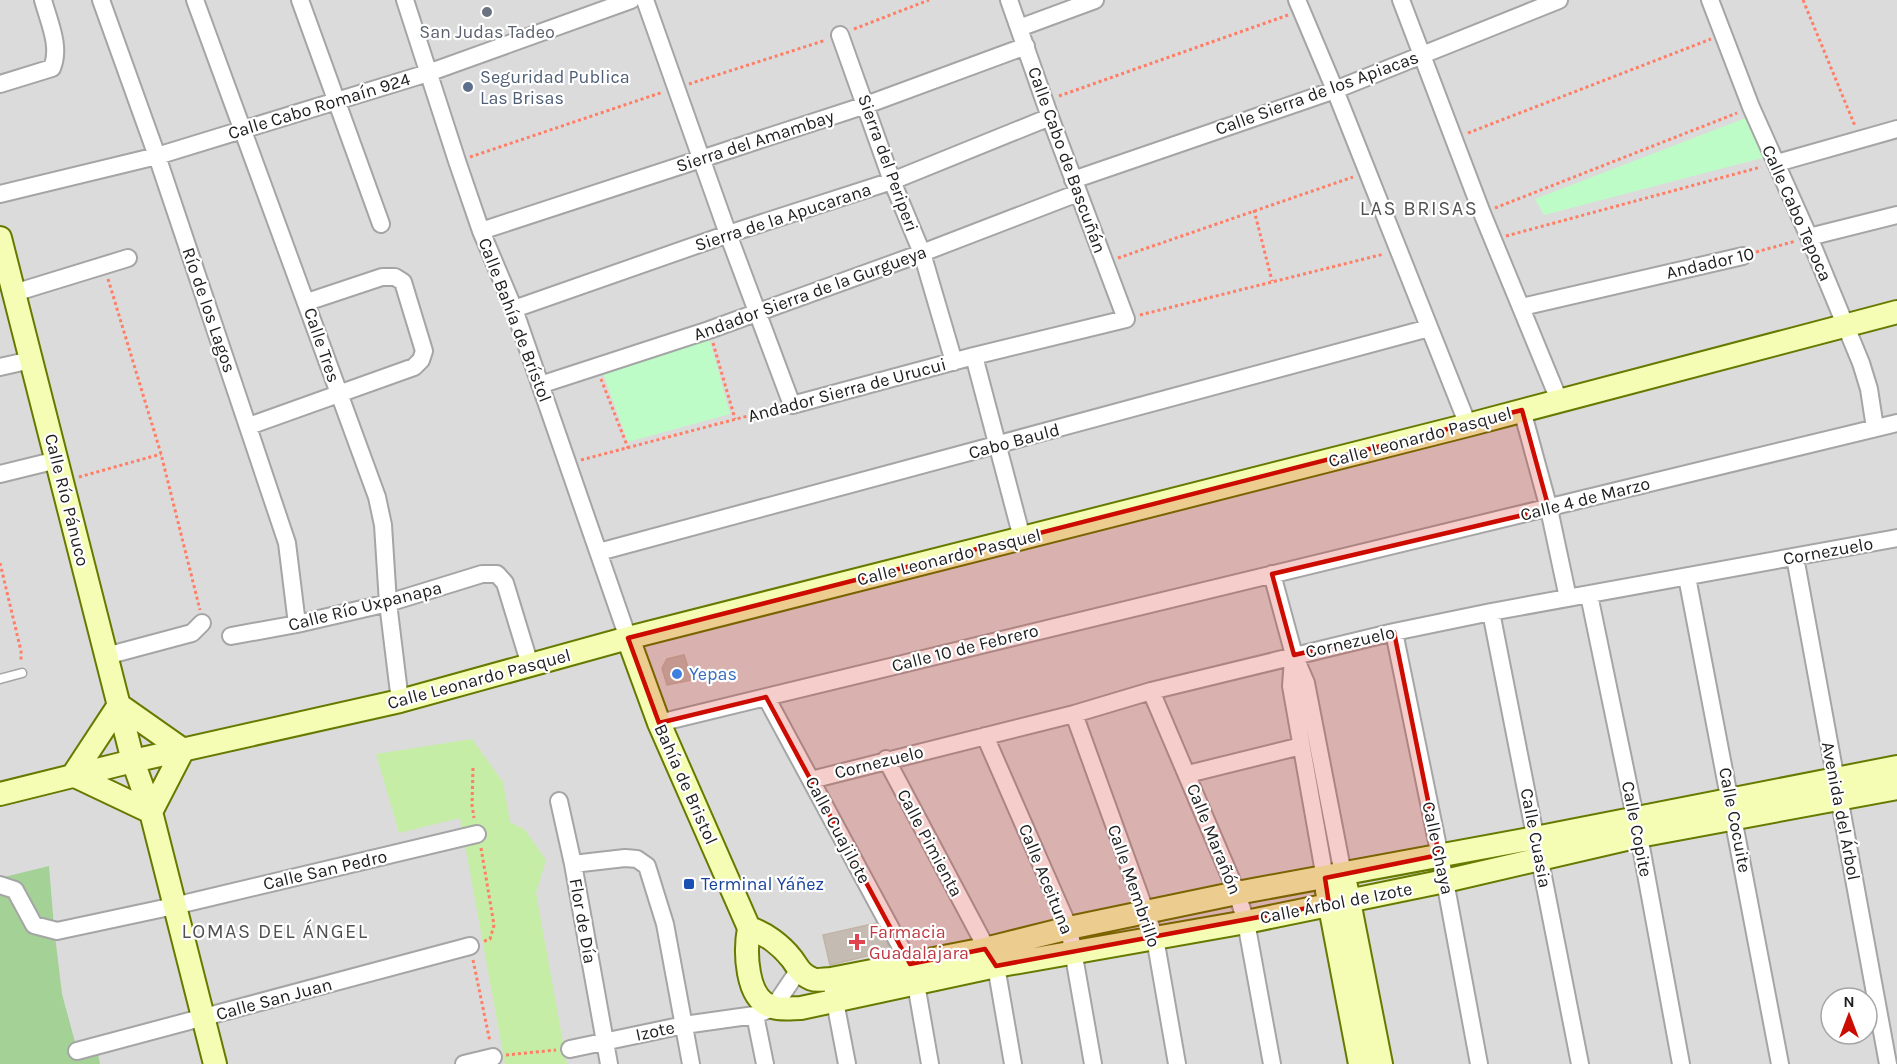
<svg xmlns="http://www.w3.org/2000/svg" width="1897" height="1064" viewBox="0 0 1897 1064" font-family="Karla,sans-serif">
	<rect width="100%" height="100%" fill="#f0ece4"/>
	<path fill="#dcdbdb" fill-rule="evenodd" d="M0,0H1897V1064H0ZM1831,998H1867V1034H1831Z"/>
	<path fill="#c5eda6" d="M472,739L503,782L510,822L525,830L546,860L536,893L567,1064H505L460,818L399,833L376,754Z"/>
	<path fill="#a4d196" d="M49,866L54,927L62,994L75,1042L95,1039L100,1064H0V878Z"/>
	<path fill="#befcc7" d="M1748,117L1766,157L1544,215L1535,199Z
		M708,334L730,414L628,442L601,368Z"/>
	<path fill="#c4bcb3" stroke="#c2b4a5" stroke-width="1.5" d="M684,655L692,680L667,685L662,668L667,659Z
		M876,923L891,950L830,965L823,935Z"/>
	<g fill="none" stroke-linecap="round" stroke-linejoin="round">
		<defs>
			<path id="lane" d="M0,679L22,673"/>
			<path id="street" d="M101,0L157,156L287,543L297,624
				M195,0L377,497L383,525L388,603L400,701
				M300,0L381,224
				M405,0L457,161L481,231L514,309L628,638
				M645,0L728,234L792,405L974,356L1126,319L1050,117L1009,0
				M1297,0L1335,90L1468,425
				M1401,0L1482,213L1559,400
				M1710,0L1751,107L1809,237L1861,363L1869,389L1875,428
				M1019,28L1095,0
				M840,35L892,181L922,253L954,362
				M0,84L52,68C61,47 49,22 43,0
				M1777,163L1897,129
				M1073,180L1335,90L1559,0
				M0,194L157,156L428,73L631,0
				M481,231L866,105L1026,46
				M1809,237L1897,215
				M14,293L128,258
				M1522,307L1743,256
				M514,309L728,234L892,181L1050,117
				M974,356L1022,538
				M0,367L31,360
				M540,385L709,330L922,253L1078,193
				M1522,410L1549,509L1568,598
				M249,426L414,367L421,360L424,351L403,282L395,277H382L307,302
				M0,474L57,460
				M599,552L1429,328
				M1795,557L1888,1064
				M1272,574L1294,655L1306,683L1343,874
				M1687,577L1780,1064
				M1589,595L1639,836L1681,1064
				M1491,612L1580,1064
				M1394,632L1445,881L1479,1064
				M231,636L297,624L388,603L482,574H497L505,583L530,665
				M106,656L192,633L202,623
				M1293,659L1291,686L1325,878
				M1151,691L1237,893L1246,922L1272,1064
				M766,697L910,964
				M1074,714L1155,938L1177,1064
				M659,723L1897,423
				M985,736L1069,928L1093,1064
				M886,759L996,966L1013,1064
				M1188,774L1301,746
				M811,780L1074,714L1151,691L1394,632L1491,612L1897,538
				M559,801L573,864L609,1064
				M573,864L625,858L637,859L647,866L665,924L691,1064
				M0,885L15,890L34,925L57,931L174,906L477,834
				M916,984L930,1064
				M833,991L847,1064
				M755,1015L765,1064
				M570,1049L684,1025L755,1015L773,1008L798,971
				M77,1051L470,946
				M464,1064L493,1057"/>
			<path id="secondary" d="M0,238L133,761L151,812L215,1064
				M628,638L659,723L749,928C745,950 745,1000 773,1007C781,1010 793,1008 801,1008L996,966L1246,922L1445,881L1639,836L1897,788
				M119,705L183,750L151,812L73,775Z
				M0,794L133,761L400,701L628,638L1468,425L1897,312
				M1346,886L1381,1064
				M1327,891L1360,1064
				M749,928C765,933 781,945 792,959C798,967 800,974 812,979C817,981 825,979 831,979L985,949L1069,928L1237,893L1535,838L1897,767"/>
		</defs>
		<use href="#lane" stroke="#a5a5a5" stroke-width="11"/>
		<use href="#street" stroke="#a5a5a5" stroke-width="20"/>
		<use href="#secondary" stroke="#667a00" stroke-width="26"/>
		<path stroke="#ff7e65" stroke-width="3" stroke-dasharray="3 3" stroke-linecap="butt" d="M1803,0L1855,126
			M854,29L929,0
			M689,84L826,40
			M1059,96L1288,15
			M1468,133L1711,39
			M470,157L663,92
			M1495,208L1737,113
			M1254,210L1272,281
			M1506,236L1761,167
			M1756,252L1796,241
			M1118,258L1353,177
			M108,279L161,454L200,610
			M1140,315L1384,254
			M713,343L735,419
			M601,379L628,448
			M581,460L778,408
			M79,477L161,454
			M0,563L21,651V662
			M473,768L472,805L474,818
			M481,848L494,925L490,939L482,942
			M473,960L490,1042
			M506,1055L556,1050"/>
		<use href="#lane" stroke="#fff" stroke-width="8"/>
		<use href="#street" stroke="#fff" stroke-width="16"/>
		<use href="#secondary" stroke="#f5fdb4" stroke-width="22"/>
	</g>
	<path fill="#cc0c00" fill-opacity="0.2" stroke="#cc0c00" stroke-width="4.5" stroke-linejoin="round" d="M1522,410L1549,509L1272,574L1294,655L1394,632L1439,855L1325,878L1329,904L996,966L985,949L910,964L766,697L659,723L628,638Z"/>
	<circle fill="#6b7280" stroke="#fff" stroke-width="2" cx="487" cy="12" r="6"/>
	<circle fill="#5c6f8a" stroke="#fff" stroke-width="2" cx="468" cy="87" r="6"/>
	<circle fill="#3f7fe0" stroke="#fff" stroke-width="2" cx="677" cy="674" r="6"/>
	<rect fill="#1a4fb4" stroke="#fff" stroke-width="2" x="683" y="878" width="12" height="12" rx="3"/>
	<path fill="#e0444e" stroke="#fff" stroke-width="2" d="M854 933h6v6h6v6h-6v6h-6v-6h-6v-6h6z"/>
	<g text-anchor="middle" stroke-width="4.5" stroke-linejoin="round" paint-order="stroke">
		<g font-size="18" fill="#5b616d" stroke="#fff">
			<text x="487" y="38">San Judas Tadeo</text>
		</g>
		<g font-size="18" fill="#4e5e75" stroke="#fff" text-anchor="start">
			<text x="480" y="83">Seguridad Publica<tspan x="480" dy="21">Las Brisas</tspan></text>
		</g>
		<g font-size="18" fill="#1e1e1e" stroke="#fff">
			<text transform="translate(1317 93) rotate(-20)" y="6">Calle Sierra de los Apiacas</text>
			<text transform="translate(319 106) rotate(-17)" y="6">Calle Cabo Romaín 924</text>
			<text transform="translate(755 141) rotate(-18)" y="6">Sierra del Amambay</text>
			<text transform="translate(1067 160) rotate(70)" y="6">Calle Cabo de Bascuñán</text>
			<text transform="translate(888 163) rotate(70)" y="6">Sierra del Periperi</text>
			<text transform="translate(1797 213) rotate(66)" y="6">Calle Cabo Tepoca</text>
			<text transform="translate(783 217) rotate(-18)" y="6">Sierra de la Apucarana</text>
			<text transform="translate(1710 263) rotate(-13)" y="6">Andador 10</text>
			<text transform="translate(810 293) rotate(-20)" y="6">Andador Sierra de la Gurgueya</text>
			<text transform="translate(209 310) rotate(71)" y="6">Río de los Lagos</text>
			<text transform="translate(515 320) rotate(69)" y="6">Calle Bahía de Brístol</text>
			<text transform="translate(322 345) rotate(71)" y="6">Calle Tres</text>
			<text transform="translate(847 390) rotate(-15)" y="6">Andador Sierra de Urucui</text>
			<text transform="translate(1420 437) rotate(-15)" y="6">Calle Leonardo Pasquel</text>
			<text transform="translate(1014 441) rotate(-15)" y="6">Cabo Bauld</text>
			<text transform="translate(1585 499) rotate(-14)" y="6">Calle 4 de Marzo</text>
			<text transform="translate(67 500) rotate(76)" y="6">Calle Río Pánuco</text>
			<text transform="translate(1828 551) rotate(-10)" y="6">Cornezuelo</text>
			<text transform="translate(949 557) rotate(-14)" y="6">Calle Leonardo Pasquel</text>
			<text transform="translate(365 606) rotate(-14)" y="6">Calle Río Uxpanapa</text>
			<text transform="translate(1350 642) rotate(-13)" y="6">Cornezuelo</text>
			<text transform="translate(965 648) rotate(-14)" y="6">Calle 10 de Febrero</text>
			<text transform="translate(479 679) rotate(-15)" y="6">Calle Leonardo Pasquel</text>
			<text transform="translate(879 762) rotate(-14)" y="6">Cornezuelo</text>
			<text transform="translate(686 784) rotate(66)" y="6">Bahía de Bristol</text>
			<text transform="translate(1841 811) rotate(79)" y="6">Avenida del Árbol</text>
			<text transform="translate(1735 820) rotate(79)" y="6">Calle Cocuite</text>
			<text transform="translate(1637 829) rotate(79)" y="6">Calle Copite</text>
			<text transform="translate(838 830) rotate(62)" y="6">Calle Cuajilote</text>
			<text transform="translate(1536 838) rotate(79)" y="6">Calle Cuasia</text>
			<text transform="translate(1214 839) rotate(68)" y="6">Calle Marañón</text>
			<text transform="translate(930 843) rotate(62)" y="6">Calle Pimienta</text>
			<text transform="translate(1438 848) rotate(78)" y="6">Calle Chaya</text>
			<text transform="translate(325 870) rotate(-13)" y="6">Calle San Pedro</text>
			<text transform="translate(1046 879) rotate(68)" y="6">Calle Aceituna</text>
			<text transform="translate(1134 886) rotate(71)" y="6">Calle Membrillo</text>
			<text transform="translate(1336 903) rotate(-11)" y="6">Calle Árbol de Izote</text>
			<text transform="translate(583 921) rotate(80)" y="6">Flor de Día</text>
			<text transform="translate(274 999) rotate(-15)" y="6">Calle San Juan</text>
			<text transform="translate(655 1031) rotate(-12)" y="6">Izote</text>
		</g>
		<g font-size="18" fill="#366cbe" stroke="#fff" text-anchor="start">
			<text x="689" y="680">Yepas</text>
		</g>
		<g font-size="18" fill="#164399" stroke="#fff" text-anchor="start">
			<text x="701" y="890">Terminal Yáñez</text>
		</g>
		<g font-size="18" fill="#be3a42" stroke="#fff" text-anchor="start">
			<text x="869" y="938">Farmacia<tspan x="869" dy="21">Guadalajara</tspan></text>
		</g>
		<g font-size="20" letter-spacing="1.5" fill="#515151" stroke="#fff">
			<text x="1419" y="215">LAS BRISAS</text>
			<text x="275" y="938">LOMAS DEL ÁNGEL</text>
		</g>
	</g>
	<g transform="translate(1849 1016)"><circle r="28" fill="#ffffff" stroke="#a5a5a5" stroke-width="1.5"/>
	<path d="M0-4.5L10 22L0 15L-10 22Z" fill="#cc0c00"/>
	<text y="-9" font-size="16" font-weight="bold" text-anchor="middle" fill="#1e1e1e">N</text>
	</g>
</svg>
